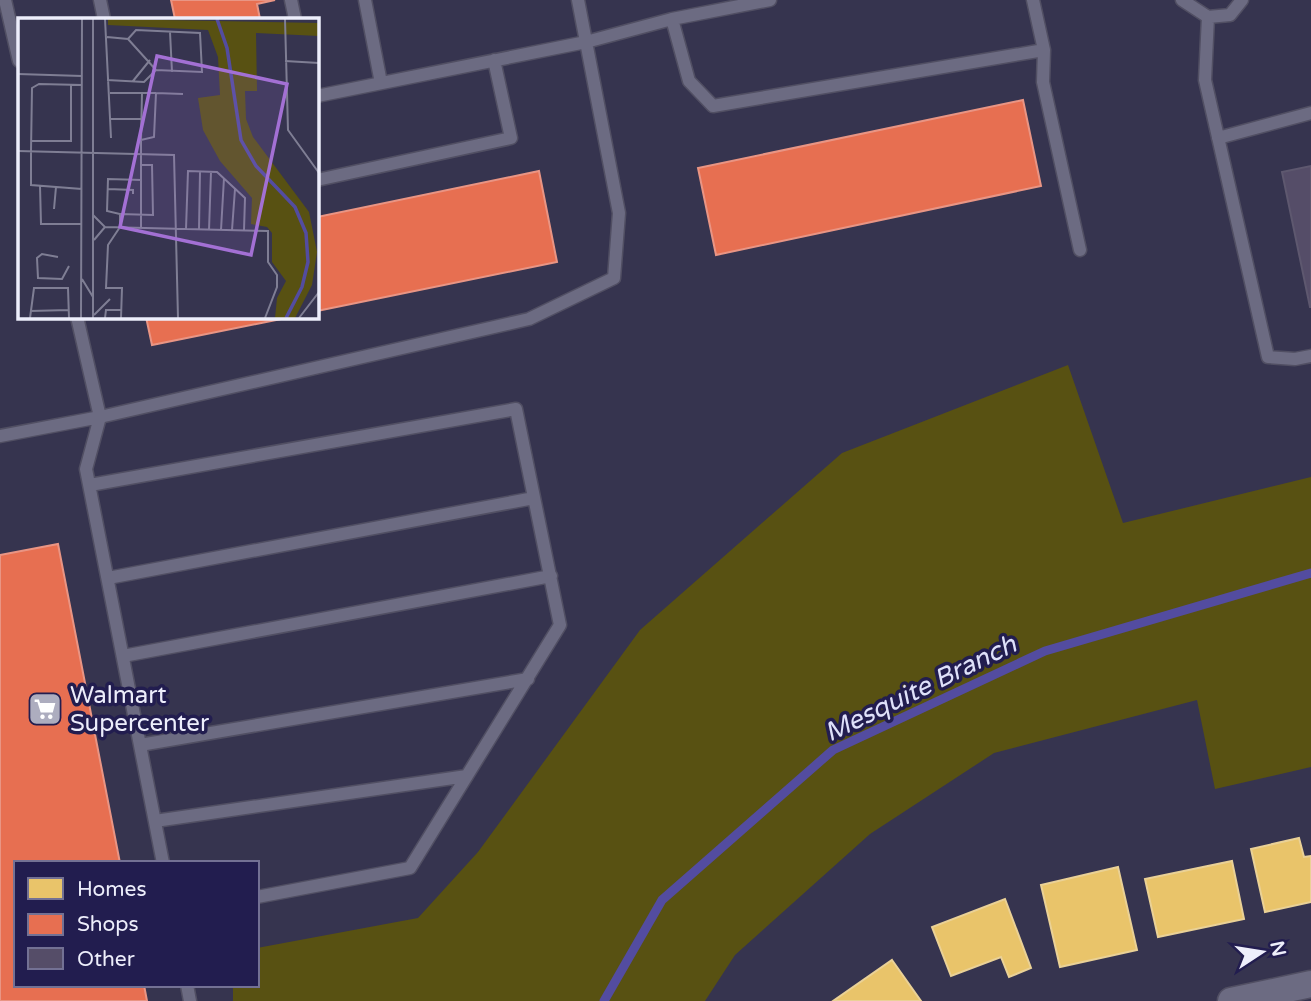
<svg xmlns="http://www.w3.org/2000/svg" width="1311" height="1001" viewBox="0 0 1311 1001" font-family="'Varela Round',sans-serif">
	<rect width="100%" height="100%" fill="#36344f"/>
	<path fill="#585112" d="M1068,365L1123,523L1311,477V767L1215,789L1197,700L994,753L870,834L735,955L705,1001H233V985H257V948L418,918L478,852L640,630L842,453Z"/>
	<path fill="#e9c46a" stroke="#ead196" stroke-width="2" d="M1299,838L1304,857L1311,856V902L1265,912L1251,849Z
		M1232,861L1244,919L1158,937L1145,879Z
		M1118,867L1137,950L1060,967L1041,885Z
		M1005,899L1031,968L1009,977L1001,957L951,976L932,927Z
		M892,960L921,1001H833Z"/>
	<path fill="#e76f51" stroke="#e99584" stroke-width="2" d="M171,0H275L257,4L260,19H175Z
		M1023,100L1041,186L716,255L698,168Z
		M539,171L557,262L317,311V217Z
		M146,317H291L152,345Z
		M58,544L120,863H16V985H144L147,1001H0V555Z"/>
	<g fill="none" stroke-linecap="round" stroke-linejoin="round">
		<path stroke="#534ca0" stroke-width="9" d="M604,1001L662,900L833,750L1045,651L1311,573"/>
	</g>
	<path fill="#554d68" stroke="#5e586f" stroke-width="2" d="M1311,166V307H1310L1282,172Z"/>
	<g fill="none" stroke-linecap="round" stroke-linejoin="round">
		<defs>
			<path id="lane" d="M5,0L19,61
				M100,0L104,19
				M291,0L295,19
				M365,0L381,83
				M770,0L672,19L689,81L713,106L1044,50L1043,82L1080,250
				M1033,0L1044,50
				M1182,0L1208,17L1205,80L1268,357L1295,359L1311,356
				M1208,17L1230,15L1242,0
				M317,96L586,42L672,19
				M1218,138L1311,113
				M317,180L511,138L494,60
				M77,317L100,417L86,469L163,863
				M0,436L100,417L529,319L614,278L619,213L578,0
				M90,485L516,409L560,625L410,868L257,897
				M108,578L534,498
				M123,656L551,576
				M140,745L528,679
				M155,821L467,776
				M187,985L190,1001"/>
			<path id="street" d="M1231,1001L1311,984"/>
		</defs>
		<use href="#lane" stroke="#514f63" stroke-width="15"/>
		<use href="#street" stroke="#514f63" stroke-width="29"/>
		<use href="#lane" stroke="#6c6b82" stroke-width="12"/>
		<use href="#street" stroke="#6c6b82" stroke-width="26"/>
	</g>
	<defs>
		<symbol id="supermarket-square" viewBox="-11 -11 22 22"><rect x="-9" y="-9" width="18" height="18" rx="4" fill="#adadbf" stroke="#221d4f"/><path d="M-6-5.5h2.5l.6 2H6L4.5 2H-2.5L-4.4-4H-6ZM-1.5 3.2a1.3 1.3 0 1 0 .1 0ZM3 3.2a1.3 1.3 0 1 0 .1 0Z" fill="#fff"/></symbol>
	</defs>
	<g fill-rule="evenodd">
		<use href="#supermarket-square" x="26" y="690" width="38" height="38"/>
	</g>
	<g text-anchor="middle" stroke-width="7" stroke-linejoin="round" paint-order="stroke">
		<g font-size="24" fill="#edeefb" stroke="#221d4f" text-anchor="start">
			<text x="70" y="703">Walmart<tspan x="70" dy="28">Supercenter</tspan></text>
		</g>
		<g font-size="26" font-style="italic" fill="#dfe1fa" stroke="#221d4f">
			<text transform="translate(920 688) rotate(-26)" y="9">Mesquite Branch</text>
		</g>
	</g>
	<g transform="translate(18 18)">
		<rect width="301" height="301" fill="#36344f"/>
		<path d="M90,1L301,5V18L238,15L239,73H227L228,101L235,119L291,194L299,234L294,267L277,300H257L259,280L268,263L254,244V215L249,209L233,206L234,180L202,143L185,112L180,80L202,77L200,39L190,12L90,7Z" fill="#585112"/>
		<path fill="none" stroke="#534ca0" stroke-width="3.5" d="M199,1L209,30L223,122L238,148L277,189L288,215L290,244L284,269L268,300"/>
		<path fill="none" stroke="#7f7e94" stroke-width="2" d="M87,1L93,120M267,1L270,112L301,155M152,14L154,54M89,19L110,21L138,52M267,43L301,45M0,56L64,58M89,62L126,64L138,52L184,54L182,15L118,12L110,21M115,63L132,42M92,75H138M124,75L123,122L136,119L138,75L165,76M0,92V123M93,101H123M13,123H53V67M0,133L156,137L160,300M22,168L23,206H64M64,171L13,167V133L14,70L21,66L64,67M90,171L115,172V176M36,191L38,169M102,196L135,197L134,147H124M75,197L87,209L76,222M87,209L250,213V244L259,257V269L247,300M123,209V122M168,211L170,153L199,154L227,180L226,212M181,211L182,154M191,212L193,154M203,212L206,160M214,212L217,171M40,239L24,236L19,240L20,260L44,261L51,248M64,261L75,279M12,293L51,292M76,297L92,281M12,300L16,270H50L51,300M63,300L64,1M75,300V1M87,300L88,292H103M103,300L104,270H88L90,227L102,209V196L89,193L90,161L124,162M281,300L301,274"/>
		<path fill="#a370d4" fill-opacity="0.15" stroke="#a370d4" stroke-width="3.5" d="M139,38L269,66L233,237L102,209Z"/>
		<rect width="301" height="301" fill="none" stroke="#edeefb" stroke-width="3.5"/>
	</g>
	<rect x="14" y="861" width="245" height="126" fill="#221d4f" stroke="#737194" stroke-width="2"/>
	<rect x="28" y="878" width="35" height="21" fill="#e9c46a" stroke="#737194" stroke-width="2"/>
	<text x="77" y="896" font-size="21" fill="#edeefb">Homes</text>
	<rect x="28" y="914" width="35" height="21" fill="#e76f51" stroke="#737194" stroke-width="2"/>
	<text x="77" y="931" font-size="21" fill="#edeefb">Shops</text>
	<rect x="28" y="948" width="35" height="21" fill="#554d68" stroke="#737194" stroke-width="2"/>
	<text x="77" y="966" font-size="21" fill="#edeefb">Other</text>
	<g transform="translate(1262 952) rotate(78)" stroke="#221d4f" stroke-width="5" paint-order="stroke">
	<path d="M0-5L12 26L0 18L-12 26Z" fill="#edeefb"/>
	<text y="-10" font-size="19" font-weight="bold" text-anchor="middle" fill="#edeefb">N</text>
	</g>
</svg>
